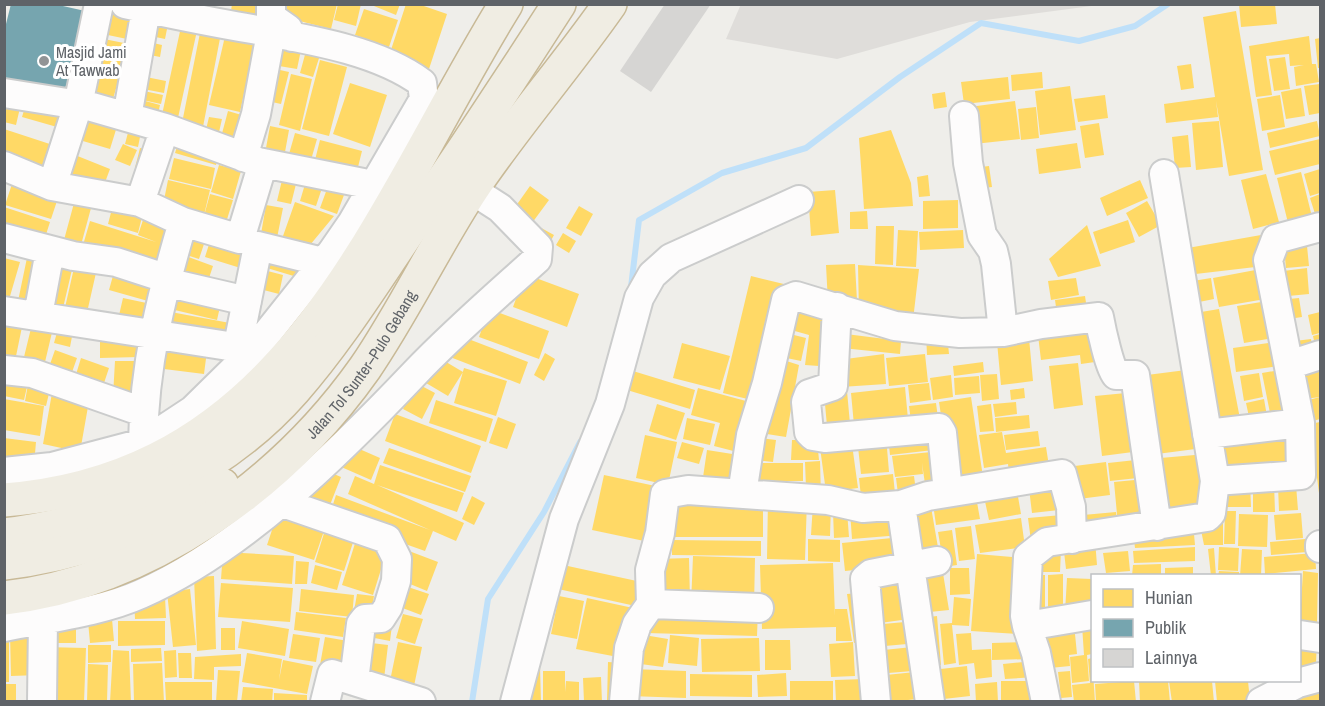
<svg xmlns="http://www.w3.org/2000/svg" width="1325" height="706" viewBox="0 0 1325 706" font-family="'Archivo Narrow',sans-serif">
	<rect width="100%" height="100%" fill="#efeeea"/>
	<path fill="#dfddda" d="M741,4H1099V5L970,22L837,59L726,39Z"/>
	<path fill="#ffd966" d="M232,4H262L259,16L231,11Z
		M274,4H337L331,29L272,14Z
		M338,4H361L356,26L334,20Z
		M369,4H400L396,15Z
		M406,4H418L447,14L429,69L389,56Z
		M1239,4H1275L1277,24L1241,27Z
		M364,9L398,20L389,47L355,35Z
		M1236,11L1263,170L1229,176L1216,101L1218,117L1166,123L1164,104L1215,97L1203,17Z
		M107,12L131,17L127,39L103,34Z
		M147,19L168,24L165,39L151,36L149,42L162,45L160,57L140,53Z
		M182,22L198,26L176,127L160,124Z
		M202,23L222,28L202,132L181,128Z
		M226,32L256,39L240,112L209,105Z
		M1309,36L1312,64H1316L1319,82L1296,86L1294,67L1304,65L1290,66L1289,54L1266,56L1272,95L1256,97L1249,46Z
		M94,37L129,44L123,72L89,65Z
		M1320,38V68H1318L1315,39Z
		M276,46L301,50L297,69L273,65Z
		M306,51L320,55L313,77L300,73Z
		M1285,57L1290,89L1274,91L1269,59Z
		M320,60L347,67L329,136L302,129Z
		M1191,64L1194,88L1181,90L1177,66Z
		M92,67L120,75L110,109L82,101Z
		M271,68L289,72L281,104L263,100Z
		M1042,72L1043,88L1012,91L1011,75Z
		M291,74L312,79L300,131L279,125Z
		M136,75L166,81L164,93L133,87Z
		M1008,77L1010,99L964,104L961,82Z
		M350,83L387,95L370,147L333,134Z
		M1320,84V113L1309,115L1304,86Z
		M1070,86L1076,130L1040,135L1035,91Z
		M1301,88L1305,116L1286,119L1281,92Z
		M134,89L163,95L161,104L138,99L160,105L156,122L128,115Z
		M945,92L947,107L934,109L932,94Z
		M4,95L22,99L16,125L4,122Z
		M1105,95L1108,118L1078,122L1074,99Z
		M1280,95L1285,127L1262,131L1257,99Z
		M28,97L63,107L57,127L22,117Z
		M1015,101L1020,139L974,144L969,107Z
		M1036,107L1039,138L1021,140L1018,109Z
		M85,109L119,120L110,149L76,139Z
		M228,111L245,116L237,145L220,141Z
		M209,117L222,119L217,141L204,138Z
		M1219,121L1223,167L1196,170L1192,123Z
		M1317,121L1320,136L1270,148L1267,133Z
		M1099,123L1104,155L1085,158L1080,126Z
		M130,125L142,127L138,147L125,144Z
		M270,126L289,130L285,152L266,148Z
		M4,129L62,148L53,176L4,161Z
		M891,130L911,183L913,206L864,209L859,138Z
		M295,133L317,139L309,167L287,161Z
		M1188,135L1191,167L1175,168L1172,137Z
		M180,137L219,151L216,165L175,153Z
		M1320,139V164L1275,175L1269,151Z
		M320,140L362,151L356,175L314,164Z
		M1077,143L1081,168L1039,174L1036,149Z
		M123,144L137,150L130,166L115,160Z
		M140,148L153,151L148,171L135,168Z
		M70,153L110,169L101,193L61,177Z
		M174,158L215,168L211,189L169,179Z
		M219,165L241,171L233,199L211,192Z
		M989,166L992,187L976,189L973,168Z
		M1320,169V193L1310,196L1304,174Z
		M1301,172L1313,221L1289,227L1277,178Z
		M308,174L325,179L316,206L300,201Z
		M1266,174L1279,222L1253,229L1241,180Z
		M15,175L61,189L51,219L5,205Z
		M928,175L930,196L919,197L917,177Z
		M283,176L297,180L291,204L277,201Z
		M331,178L348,184L337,214L320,208Z
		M168,180L210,190L203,219L162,210Z
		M1140,180L1148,198L1107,216L1100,198Z
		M530,186L549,200L532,223L513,210Z
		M835,190L839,233L811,236L808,192Z
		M77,192L94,197L78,256L61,251Z
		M210,194L233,200L224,229L202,223Z
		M1320,194V216L1316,217L1310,198Z
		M958,200V228L923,229V201Z
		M114,201L144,209L138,233L108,224Z
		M1147,201L1161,225L1139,237L1126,213Z
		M295,202L334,216L310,245L283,236Z
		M266,205L283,208L277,238L261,234Z
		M579,206L593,214L581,236L566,228Z
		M4,207L50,222L42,247L4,235Z
		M147,208L182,222L158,268L83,245L90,221L156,242L138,235Z
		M867,211L868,229H850V212Z
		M1128,220L1135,242L1100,254L1093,232Z
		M534,224L554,235L548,246Z
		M189,225L208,232L199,259L180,253Z
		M1087,225L1101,266L1058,277L1049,259Z
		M876,226H894L893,265L875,264Z
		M898,230L918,231L916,267L896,266Z
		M963,230L964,248L920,250L919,232Z
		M563,233L576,241L569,253L556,245Z
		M212,235L255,248L247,270L205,257Z
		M1261,235L1264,266L1187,275L1182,249Z
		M1306,236L1309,266L1286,268L1283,238Z
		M262,249L302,260L297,277L257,265Z
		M28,253L41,256L30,308L17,306Z
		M183,255L213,266L205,290L174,279Z
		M53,256L74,261L63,308L42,303Z
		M4,258L20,262L8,303L4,302Z
		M76,259L98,264L86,317L64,312Z
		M855,264L857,301L828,303L826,265Z
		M116,265L162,279L155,303L109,290Z
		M858,265L919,269L913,320L859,313Z
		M256,268L283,275L279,294L252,287Z
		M1266,268L1271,298L1219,307L1213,278Z
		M1307,268L1309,294L1278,297L1275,272Z
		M525,274L579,294L567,327L513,307Z
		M751,276L788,285L760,402L723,393Z
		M1076,278L1079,295L1051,300L1048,281Z
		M1211,278L1214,299L1189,304L1187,282Z
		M166,289L222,298L217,320L162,307Z
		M1085,296L1088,316L1058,321L1055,300Z
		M123,298L156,305L150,327L117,324Z
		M1299,298L1302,317L1282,320L1279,300Z
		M1273,300L1280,337L1244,343L1237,306Z
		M792,302L835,309L823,340L819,366L805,365L809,335L784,328Z
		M489,309L549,331L539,359L479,337Z
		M1219,309L1241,424L1210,429L1189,314Z
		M160,310L230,323L226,342L156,329Z
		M1320,312V333L1312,335L1308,315Z
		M5,318L23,322L15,361L5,359Z
		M33,320L54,324L45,362L24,357Z
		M1090,321L1095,362L1081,364L1080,355L1041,360L1037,327Z
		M60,322L74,326L70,347L54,343Z
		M782,332L806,338L801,361L777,356Z
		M926,333L947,334L949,354L927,355Z
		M846,334L901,341L900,354L842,348Z
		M1320,334V353L1317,354L1313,336Z
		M458,335L528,362L520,384L450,357Z
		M139,337V357L100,358V338Z
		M167,338L208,343L204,374L164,369Z
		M1029,338L1033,381L1001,385L997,342Z
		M1311,339L1314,356L1287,342Z
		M1283,341L1286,365L1236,372L1233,348Z
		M682,343L730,356L720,390L673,378Z
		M55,350L77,358L71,375L49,367Z
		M545,353L555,359L544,381L534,375Z
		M884,354L886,384L841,387L838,360Z
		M925,354L928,382L889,386L886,358Z
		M436,356L463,372L448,396L421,380Z
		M81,358L109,368L101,392L74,381Z
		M777,358L799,365L786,437L754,432Z
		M115,361H140L136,402L113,396Z
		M1320,361V397L1297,400L1291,366Z
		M983,362L984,372L954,376L953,366Z
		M1078,363L1083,405L1054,409L1049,366Z
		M464,368L507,381L496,416L454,403Z
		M1194,369L1203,448L1157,454L1147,375Z
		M1280,370L1288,415L1271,418L1262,373Z
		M633,371L695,390L690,409L627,390Z
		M4,373L29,378L24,400L4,396Z
		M1259,373L1263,397L1244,401L1240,376Z
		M997,374L999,399L982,401L980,375Z
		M951,375L953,397L933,400L930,378Z
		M979,376L980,393L955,395L954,378Z
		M29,379L51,385L46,406L25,401Z
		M416,383L435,393L422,419L403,409Z
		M929,383L931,400L910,403L908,385Z
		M905,387L909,430L855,436L851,393Z
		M698,388L757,404L745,454L714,446L720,423L691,415Z
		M1024,388L1025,398L1011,400L1010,390Z
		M847,391L851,435L828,437L824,393Z
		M52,393L89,401L80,452L43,444Z
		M1126,393L1133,452L1102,456L1095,396Z
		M971,397L983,477L951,482L939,402Z
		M1320,397V419L1302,424L1297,403Z
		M4,399L44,406L40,436L4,430Z
		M1264,399L1268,422L1251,426L1246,403Z
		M436,400L493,419L486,442L429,423Z
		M1016,402L1017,414L995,417L993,404Z
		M936,403L939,426L912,429L909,406Z
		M657,404L685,413L676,440L649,431Z
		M991,404L994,431L980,432L977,406Z
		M395,414L481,446L471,473L385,441Z
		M1029,415L1030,428L996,432L995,418Z
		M498,417L516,424L507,449L489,443Z
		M687,418L715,424L710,445L683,439Z
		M1320,422V492L1319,493L1310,424Z
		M1286,426L1292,471L1220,479L1216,434Z
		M940,430L942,449L890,455L888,436Z
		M1038,431L1040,446L1006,450L1004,435Z
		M1002,432L1006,453L1046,447L1049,466L1009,473L1008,464L984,468L979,435Z
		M645,435L677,442L668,485L636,478Z
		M886,436L889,472L861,474L857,438Z
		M752,437L776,440L773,462L749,459Z
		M851,437L858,488L826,492L819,440Z
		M4,438L36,442L34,465L4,462Z
		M792,440H817L819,460H791Z
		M682,442L704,448L699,464L677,458Z
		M348,444L380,458L371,480L339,466Z
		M389,448L471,476L465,492L383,463Z
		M707,450L745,456L738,492L701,491Z
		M941,451L946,488L926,491L922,463L923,474L895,477L892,456Z
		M1206,454L1210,508L1157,511L1149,459Z
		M1145,459L1147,477L1110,481L1108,463Z
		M820,461L821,497L786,483H804L806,488L805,462Z
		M1106,462L1110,495L1071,500L1067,467Z
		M749,463H803V481H783V493L744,494Z
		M380,465L464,493L457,512L377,485L464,523L456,541L433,531L425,551L329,517L336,495L430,530L348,494L355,476L374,484Z
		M320,468L341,477L326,515L305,507Z
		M893,474L896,503L862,506L859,478Z
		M604,475L660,487L649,542L592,530Z
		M914,476L917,499L899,502L896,478Z
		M1055,477L1059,510L1032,513L1028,480Z
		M1145,479L1149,522L1118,525L1114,482Z
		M1250,482L1251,507H1216L1215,484Z
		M1274,483L1275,512H1253V484Z
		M1016,485L1021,514L989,520L983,492Z
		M1296,485L1298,510L1279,511L1278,486Z
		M975,491L980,519L936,525L932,497Z
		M472,496L485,503L474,525L462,519Z
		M672,496H763V537H672Z
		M768,499L807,500L805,560L767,559Z
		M813,504L831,505L830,536L811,535Z
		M899,507L901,535L852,539L850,511Z
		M931,507L940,559L910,564L903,512Z
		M279,509L326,525L314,560L267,545Z
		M847,511L849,537L834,538L833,512Z
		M1225,511H1236L1235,544H1224Z
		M1116,512L1118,531L1085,534L1083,515Z
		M1301,513L1303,538L1276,540L1274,515Z
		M1239,514L1268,515L1267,547L1238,546Z
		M1062,515L1064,538L1031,541L1028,518Z
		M1021,518L1025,547L980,553L975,525Z
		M1199,520L1223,521V545H1204Z
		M1193,523L1195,545L1135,548L1133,531Z
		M971,526L975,559L959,561L955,528Z
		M326,527L355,536L344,571L315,562Z
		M952,530L957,565L944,567L938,532Z
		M357,537L388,547L373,595L342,585Z
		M902,537L905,565L845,571L842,543Z
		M808,539L840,540V562L808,561Z
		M1305,539L1307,552L1271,555L1270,542Z
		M672,540L761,541V556L672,555Z
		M1095,540L1097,565L1066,569L1063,543Z
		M1195,547V561L1134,563L1133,551Z
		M1219,547L1239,548L1238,571L1218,570Z
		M1043,548L1061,549L1060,572H1041Z
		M1214,548L1216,576H1211L1208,549Z
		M1242,549L1262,550L1261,576H1240Z
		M409,551L438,562L427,591L398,579Z
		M1128,551L1130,571L1106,573L1103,553Z
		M223,552L294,556L292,584L221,579Z
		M1315,553L1316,569L1265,574L1264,557Z
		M977,554L1025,558L1019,634L971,631Z
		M693,556L755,558L754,606L691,604Z
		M689,558L690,601L658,602L657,559Z
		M296,561L309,562L307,584H295Z
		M941,561L949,610L920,613L912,567Z
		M554,563L646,583L640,607L549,587Z
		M833,563L835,616V609H847L852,641H836V627L762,629L760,565Z
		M1161,564V576H1132L1133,565Z
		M315,565L342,572L337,590L311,583Z
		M1193,567V576H1165V568Z
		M950,568H969L970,594L950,595Z
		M909,569L916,618L873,624L877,577L883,610L879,573Z
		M1219,571L1239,572V576H1218Z
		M1303,571L1318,573L1317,623L1300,621Z
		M1063,574V617H1048V575Z
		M1029,575H1045V621L1028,620Z
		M214,576L216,649L197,651L194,577Z
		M1067,578L1092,579V609L1065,612Z
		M221,583L293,588L290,622L218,617Z
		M399,584L429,594L421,615L392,604Z
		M190,589L196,645L173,647L167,592Z
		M301,589L354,595L352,617L299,611Z
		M859,593L866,641L854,643L847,594Z
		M357,594L374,596L371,614L354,611Z
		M165,596L166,618L135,619L134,597Z
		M559,596L584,601L577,639L551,634Z
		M954,597L971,599L969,626L952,625L956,663L944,665L940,624L952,623Z
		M587,598L633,608L623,658L576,649Z
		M647,608L758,609L757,636L646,633Z
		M296,612L346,618L343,637L294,630Z
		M403,614L423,619L415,644L396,638Z
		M937,616L941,665L929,666L922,618Z
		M76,619V643H45L44,620Z
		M112,619L114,641L90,643L88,621Z
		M118,621H165V645L118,646Z
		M242,621L289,629L285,656L238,648Z
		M916,621L918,643L874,647L872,625Z
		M1074,624L1077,654L1069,655L1070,666L1040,669L1037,626Z
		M1092,624V654L1087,655L1089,681L1072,683L1070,657L1084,655L1082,625Z
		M392,625L390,641L364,636Z
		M221,628H235V650H221Z
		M40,632L39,675L11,676L10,633Z
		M971,633L972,650L991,649L992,677L976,679L974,663L959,665L956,634Z
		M293,634L320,638L316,662L289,658Z
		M638,634L668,639L663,667L633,663Z
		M670,635L699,638L697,666L668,663Z
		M325,637L348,641L344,669L320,665Z
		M759,638L760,671L702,672L701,639Z
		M1317,638L1316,664L1300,669V639Z
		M765,640H790L791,670H765Z
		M4,641H9V682H4Z
		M363,642L388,645L384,679L360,676Z
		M398,642L422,647L414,686L390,681Z
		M853,642L855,676L831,677L829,644Z
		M1031,642L1032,659L992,660V643Z
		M88,645H111V662L88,663Z
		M922,646L925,670L876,674L874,651Z
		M44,647L86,648L84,702H43Z
		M161,648L162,661L131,662V649Z
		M113,650L129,651L131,702H110Z
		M176,650L177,677L165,678L164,651Z
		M178,653H191L192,678H179Z
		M247,653L282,659L279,680L283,660L313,666L307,694L242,682Z
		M241,654V666L214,667V680L194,679L195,657Z
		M1092,658L1095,702H1074L1072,685L1090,683L1088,659Z
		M1034,661L1036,677L1005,679L1003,664Z
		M608,662L622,663L621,702H607Z
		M162,663L164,702H134L133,664Z
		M88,664L108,665L107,702H87Z
		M527,666H540L541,702H528Z
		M967,666L970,696L935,700L932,670Z
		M631,669L686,671V698L630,696Z
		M218,670L240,671L237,702H216Z
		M543,671H565V692L566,681L579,682V702H543Z
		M925,671L927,698L889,702L876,676Z
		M1070,671L1072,697L1061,698L1058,672Z
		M786,673L787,696L758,697L757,675Z
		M690,674L752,675V697L690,696Z
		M601,677L602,702H584L583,678Z
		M865,679L866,702H836L835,680Z
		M790,681H833V702H790Z
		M1001,681H1039V702H1001Z
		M1134,681L1136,702H1096L1095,684Z
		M1139,681H1168L1170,702H1140Z
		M1169,681H1212L1214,702H1172Z
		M1215,681H1248L1250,701L1217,702Z
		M165,682H212V702H166Z
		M997,682L998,702H976L975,684Z
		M4,684H16V702H4Z
		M1320,685V702H1288Z
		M243,687L273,689L272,702H241Z
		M274,693L307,695V702H274Z"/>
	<path fill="#76a5af" d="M11,4H54L94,13L75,102L4,89V32Z"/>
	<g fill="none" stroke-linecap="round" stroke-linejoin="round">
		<path stroke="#bfe0f9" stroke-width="6" d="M631,287L639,220L722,173L806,148L900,77L981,23L1079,41L1135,26L1168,4
			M472,702L488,599L544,512L580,442"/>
	</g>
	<path fill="#d6d5d3" d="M665,4H711L651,92L620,71Z"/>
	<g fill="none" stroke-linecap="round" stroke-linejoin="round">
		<defs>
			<path id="minor" d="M271,4V17L288,29L292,37
				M4,93L92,107L165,128L258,162L373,185
				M964,116L968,163L982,235L993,251L996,264L1003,332
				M127,117L146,9
				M243,157L256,114L271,33
				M4,166L52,186L140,202L183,222L240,239L263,163
				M1164,174L1215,481
				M52,186L78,105L99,4
				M140,202L165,128
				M4,238L73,256L116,262L162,277L165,282L247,301
				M837,307L833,386L809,394L806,402L809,432L813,436L825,438L939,428L942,433L948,492
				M4,311L254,350
				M38,315L50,251
				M238,345L258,246L323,262
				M1289,365L1320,355
				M4,370L32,373L143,412
				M1207,434L1300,423
				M143,443C144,365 161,296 183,222
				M4,472L52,467L143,443L193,410L254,350L332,252L352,223L424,99L422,83C378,50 306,39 252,29C210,22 167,13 125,4
				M742,494L751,435L767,383L786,300L796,296L895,326L960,333L1003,332L1041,324L1099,317C1101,328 1110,370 1116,375H1135L1157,526
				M280,502L387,539L397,559L396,581L388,607L381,618L365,619L361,624L354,681L332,674L325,702
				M901,505L930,702
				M1320,545V548
				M651,604L759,608
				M1027,626L1025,616L1028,557L1047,542L1207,517L1211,513L1215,481L1301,475L1300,423L1268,260L1276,239L1320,227
				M4,627C48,618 101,612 141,594C243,549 339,453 415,373C453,333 496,296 537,259L538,247L500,208L472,190
				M1300,635L1320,638
				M354,681L421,702
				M42,702L43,619
				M515,702L564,519L610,404L639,298L652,275L671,258L799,200
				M624,702L629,648L637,624L651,604L650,570L660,533L665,494L688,490L828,500L863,508L901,505L928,496L1062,474L1071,507L1072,539
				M876,702L865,579L871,574L937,561
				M1046,702L1036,653L1027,626L1092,615
				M1261,702L1298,683L1320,677"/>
			<g id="highway">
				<path d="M4,500C293,478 375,216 506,4"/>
				<path d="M4,535C113,522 221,473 294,390C336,342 370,288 406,235C458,159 509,82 559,4"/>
				<path d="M4,563C82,554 156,526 222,485"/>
				<path id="s1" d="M4,598C148,582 283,484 365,368C404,311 434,247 472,189C515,125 566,67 610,4"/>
			</g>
		</defs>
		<use href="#minor" stroke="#cbcccc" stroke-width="32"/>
		<use href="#highway" stroke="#c8b996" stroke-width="36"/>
		<use href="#minor" stroke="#fdfcfc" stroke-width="28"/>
		<use href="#highway" stroke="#f0ede3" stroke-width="33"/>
	</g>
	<circle fill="#919496" stroke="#fff" stroke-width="2" cx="44" cy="61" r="6"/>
	<g text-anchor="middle" stroke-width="6" stroke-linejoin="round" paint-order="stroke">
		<g font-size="16" fill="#5f6368" stroke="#fff" text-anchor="start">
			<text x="56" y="58">Masjid Jami<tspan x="56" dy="18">At Tawwab</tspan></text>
		</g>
		<g font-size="16" fill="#5f6368" stroke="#fff">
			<text dy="6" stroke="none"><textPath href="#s1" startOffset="441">Jalan Tol Sunter–Pulo Gebang</textPath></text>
		</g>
	</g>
	<rect width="1325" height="706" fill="none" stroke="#5f6368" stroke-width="12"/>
	<rect x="1091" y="574" width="210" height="108" fill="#ffffff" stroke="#bfc1c3" stroke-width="1.5"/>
	<rect x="1103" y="589" width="30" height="18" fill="#ffd966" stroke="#bfc1c3" stroke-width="1.5"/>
	<text x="1145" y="604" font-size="18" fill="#5f6368">Hunian</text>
	<rect x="1103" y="619" width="30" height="18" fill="#76a5af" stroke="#bfc1c3" stroke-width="1.5"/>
	<text x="1145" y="634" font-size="18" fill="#5f6368">Publik</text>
	<rect x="1103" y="649" width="30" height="18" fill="#d6d5d3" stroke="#bfc1c3" stroke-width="1.5"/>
	<text x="1145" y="664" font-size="18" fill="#5f6368">Lainnya</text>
</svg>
